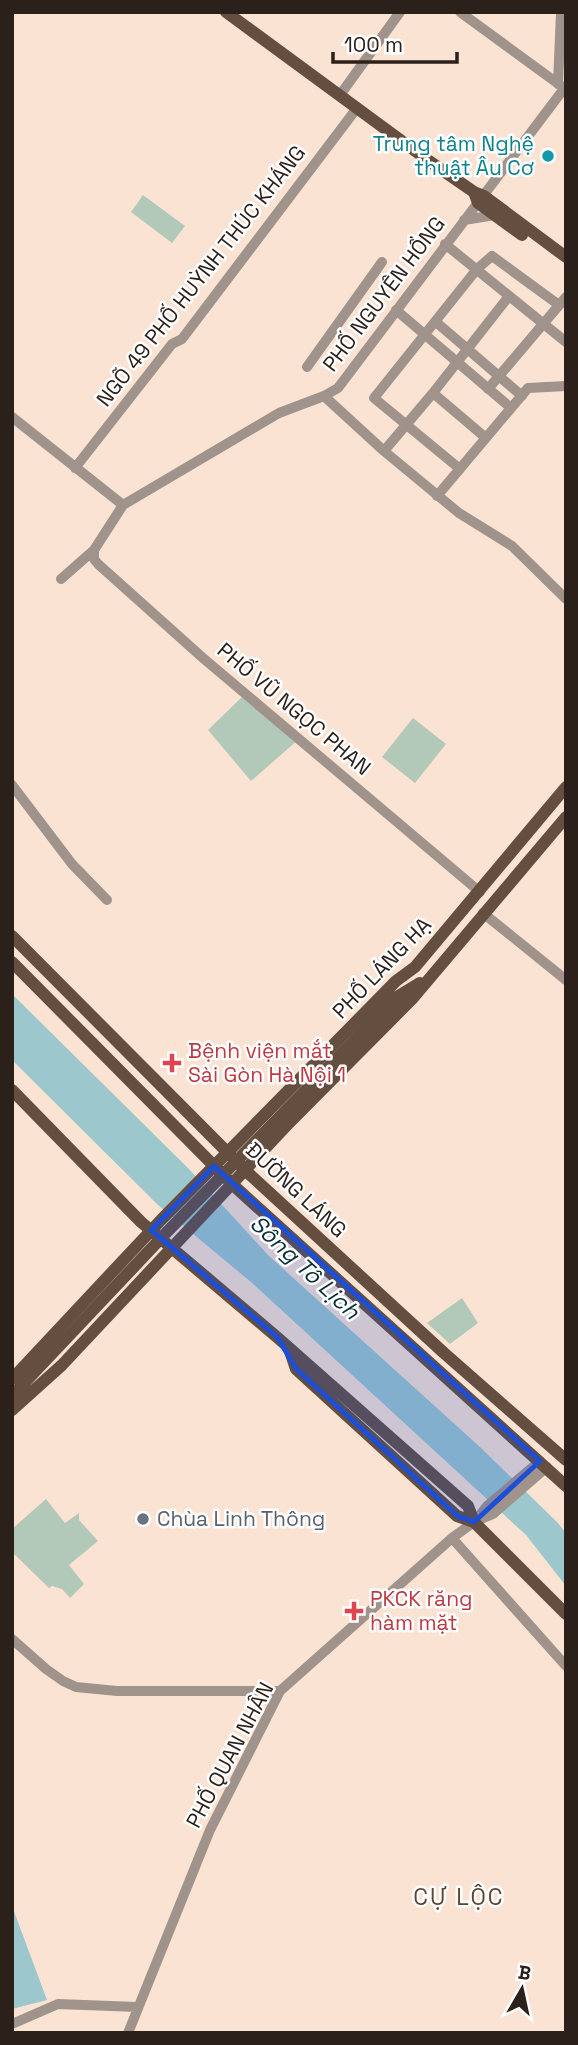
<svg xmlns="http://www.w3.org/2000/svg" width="578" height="2045" viewBox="0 0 578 2045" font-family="'Space Grotesk',sans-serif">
	<rect width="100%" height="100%" fill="#fbe3d3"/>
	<path fill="#b2c9b9" d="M143,195L185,226L172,243L131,212Z
		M242,697L298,740L251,781L208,730Z
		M413,718L446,744L415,783L382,757Z
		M462,1298L478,1323L450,1344L427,1323Z
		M46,1499L65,1523L79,1513V1520L98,1541L69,1565L84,1584L70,1598L62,1589L52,1586L49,1588L12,1552V1529Z"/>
	<path fill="#9cc7cc" d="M12,994L189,1169L269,1256L480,1447L557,1522L566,1533V1586L526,1535L251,1282L158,1205L12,1060Z
		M12,1906L47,2000L12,2009Z"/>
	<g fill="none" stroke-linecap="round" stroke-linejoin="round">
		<path stroke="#a0938b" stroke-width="10" d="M460,12L564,88
			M558,84L561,12
			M340,95L400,12
			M464,220L495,215
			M445,244L566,342
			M396,310L511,408
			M436,322L522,396
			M307,367L382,262
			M488,389L566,297
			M433,393L486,438
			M324,396L384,451L459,513L512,546L566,599
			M12,417L123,505
			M384,451L433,393L509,296
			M75,468L172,344L182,339L357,108
			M460,469L374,398L477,269L492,256L559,305
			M437,496L528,388L566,386
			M94,550V559L98,564L203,658L480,892
			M61,579L94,550L123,505L279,413L324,396L338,388L566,86
			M12,785L72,864L107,900
			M483,913L566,980
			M477,1519L487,1506L540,1461
			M452,1538L566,1666
			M12,1639L46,1669L63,1681L76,1687L117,1691H280
			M12,2024L58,2004L137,2007
			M128,2033L210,1830L280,1691L452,1538L474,1522L493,1514L547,1467"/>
		<path stroke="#634e40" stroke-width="12" d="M226,12L429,161L474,192L484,196L566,257
			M474,192L478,203L522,235
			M12,936L246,1171L444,1353L566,1460
			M12,962L233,1185L566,1486
			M12,1090L141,1222L278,1338L468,1506L474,1522
			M289,1348L296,1369L457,1516L474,1522L566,1614
			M12,1379L161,1220L396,981L415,967L566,787
			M12,1396L164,1235L397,997L420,983
			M12,1410L62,1365L289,1123L413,998L566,817"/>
	</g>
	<path fill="#1d4ed8" fill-opacity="0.2" stroke="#1d4ed8" stroke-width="5" stroke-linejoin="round" d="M214,1166L540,1461L474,1522L457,1516L296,1369L278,1338L151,1230Z"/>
	<circle fill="#0f9aa8" stroke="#fff" stroke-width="2.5" cx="548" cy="156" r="7"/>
	<g fill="#e0444e" stroke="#fff" stroke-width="2.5">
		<path d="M168.5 1052.5h7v7h7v7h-7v7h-7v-7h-7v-7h7z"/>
		<path d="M350.5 1600.5h7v7h7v7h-7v7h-7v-7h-7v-7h7z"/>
	</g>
	<circle fill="#6b7280" stroke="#fff" stroke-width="2.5" cx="143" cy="1519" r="7"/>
	<g text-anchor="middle" stroke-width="5" stroke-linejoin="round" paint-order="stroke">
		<g font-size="21" fill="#0d838f" stroke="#fff" text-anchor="end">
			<text x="534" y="151">Trung tâm Nghệ<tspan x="534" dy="24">thuật Âu Cơ</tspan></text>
		</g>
		<g font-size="21" fill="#2c211a" stroke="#fff">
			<text transform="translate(201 276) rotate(-52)" y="7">NGÕ 49 PHỐ HUỲNH THÚC KHÁNG</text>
			<text transform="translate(384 294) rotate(-53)" y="7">PHỐ NGUYÊN HỒNG</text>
			<text transform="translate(294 709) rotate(40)" y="7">PHỐ VŨ NGỌC PHAN</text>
			<text transform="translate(382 968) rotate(-46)" y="7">PHỐ LÁNG HẠ</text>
			<text transform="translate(296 1190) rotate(43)" y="7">ĐƯỜNG LÁNG</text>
			<text transform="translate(230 1755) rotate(-62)" y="7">PHỐ QUAN NHÂN</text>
		</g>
		<g font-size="21" fill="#be3a42" stroke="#fff" text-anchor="start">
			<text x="188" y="1058">Bệnh viện mắt<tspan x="188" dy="24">Sài Gòn Hà Nội 1</tspan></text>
			<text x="370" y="1606">PKCK răng<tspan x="370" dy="24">hàm mặt</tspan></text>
		</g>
		<g font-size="21" fill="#5b616d" stroke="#fff" text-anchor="start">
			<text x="157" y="1526">Chùa Linh Thông</text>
		</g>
		<g font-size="23" font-style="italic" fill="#053135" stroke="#fff">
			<text transform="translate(305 1267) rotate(43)" y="8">Sông Tô Lịch</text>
		</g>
		<g font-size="23" letter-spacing="2" fill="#5d4534" stroke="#fff">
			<text x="459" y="1905">CỰ LỘC</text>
		</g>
	</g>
	<rect width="578" height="2045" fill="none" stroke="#2c211a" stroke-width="28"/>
	<g transform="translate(522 1989) rotate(9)" stroke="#ffffff" stroke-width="5" paint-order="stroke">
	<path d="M0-5L12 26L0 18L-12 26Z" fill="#2c211a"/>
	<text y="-10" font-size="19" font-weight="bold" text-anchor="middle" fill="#2c211a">B</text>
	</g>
	<path d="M333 52v10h124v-10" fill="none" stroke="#2c211a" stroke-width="3.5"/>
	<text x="344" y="52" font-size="21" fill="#2c211a" stroke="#ffffff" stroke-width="5" paint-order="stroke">100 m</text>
</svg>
